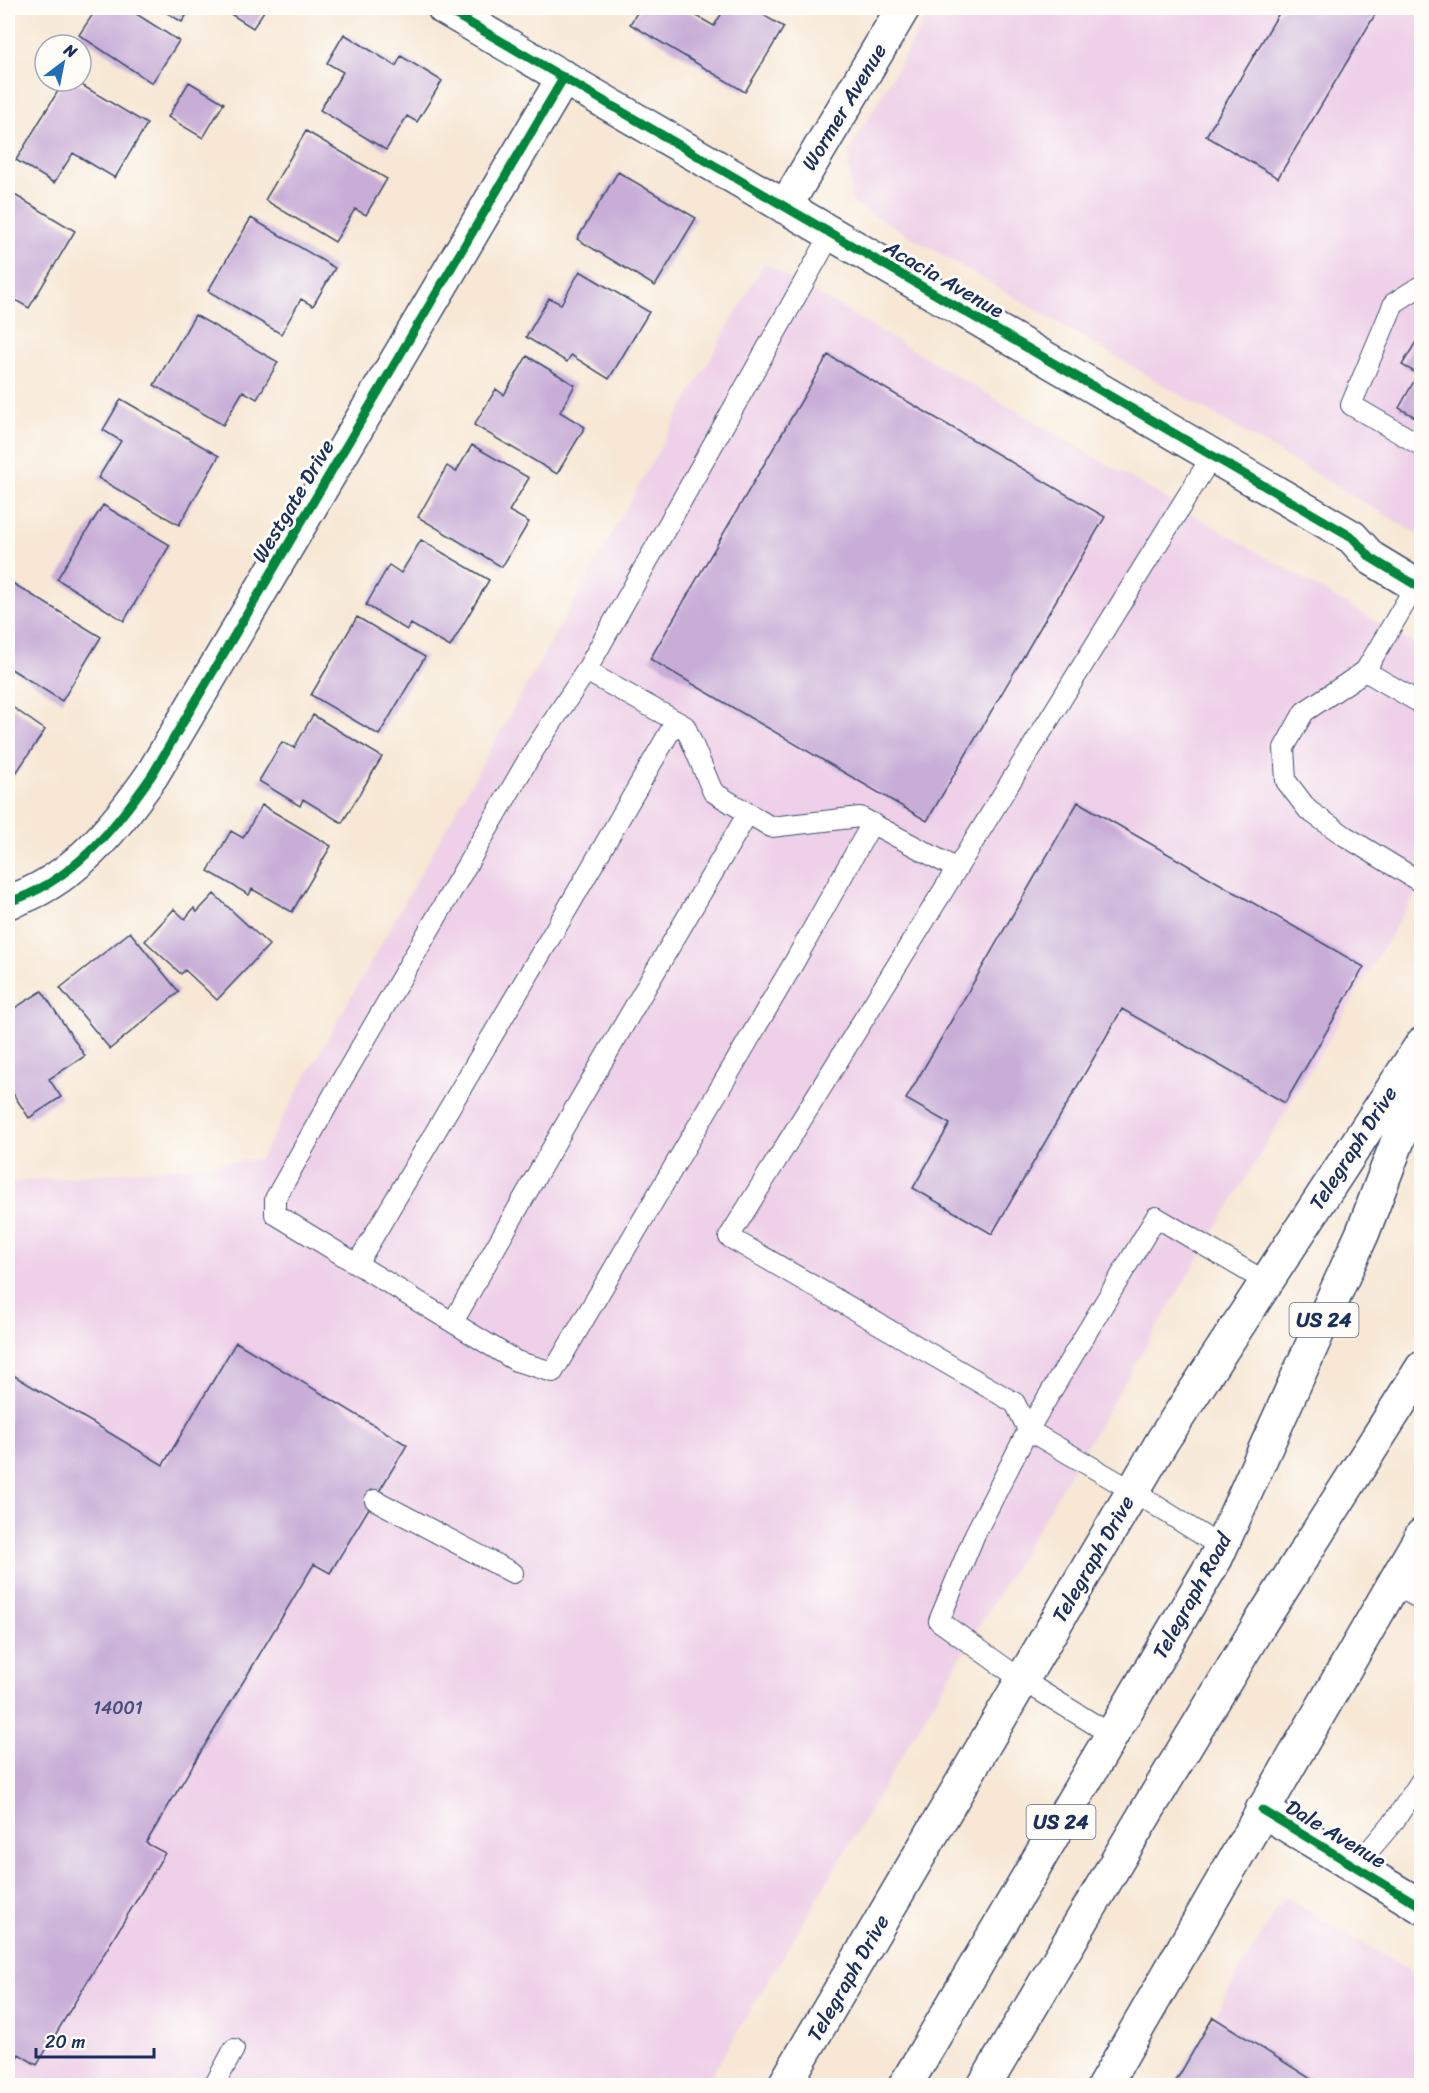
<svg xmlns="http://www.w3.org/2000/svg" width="1429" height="2093" viewBox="0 0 1429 2093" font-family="Sriracha,sans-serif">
	<rect width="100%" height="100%" fill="#fdfcf7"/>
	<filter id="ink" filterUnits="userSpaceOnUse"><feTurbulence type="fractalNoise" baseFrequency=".0167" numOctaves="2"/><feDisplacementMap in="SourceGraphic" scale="12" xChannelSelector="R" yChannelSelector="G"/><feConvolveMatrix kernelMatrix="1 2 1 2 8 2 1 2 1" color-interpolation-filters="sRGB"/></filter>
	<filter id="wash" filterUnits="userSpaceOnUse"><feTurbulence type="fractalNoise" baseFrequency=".008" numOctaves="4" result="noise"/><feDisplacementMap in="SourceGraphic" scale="24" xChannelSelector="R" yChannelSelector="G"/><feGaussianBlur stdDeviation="1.35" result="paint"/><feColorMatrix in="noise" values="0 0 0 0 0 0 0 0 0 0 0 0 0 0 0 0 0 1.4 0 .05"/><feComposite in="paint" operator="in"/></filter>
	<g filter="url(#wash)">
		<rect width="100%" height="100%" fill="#f7e7d4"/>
		<path fill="#eed0e8" d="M932,8H1421V536L852,202L848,153Z
			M764,263L1421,648V884L706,2085L8,2086V1183L260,1159Z
			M1284,1896L1421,1977V2085L1173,2086Z"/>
		<g id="blocks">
			<path fill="#c8add7" d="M97,8H127L179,41L152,83L79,35Z
				M159,8H191L182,22Z
				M221,8H266L253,28Z
				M640,8H683L714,26L725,8H751L784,27L745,92L630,24Z
				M1282,8H1379L1278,178L1206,136Z
				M344,34L396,66L401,56L442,81L417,122L407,116L386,150L320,110L343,72L327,63Z
				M64,81H75L147,124L115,178L73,153L54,183L16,160Z
				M189,82L224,103L203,138L168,117Z
				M306,131L387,179L366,215L355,209L335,242L265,200Z
				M618,172L696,218L655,286L577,239Z
				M8,191L75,231L29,308L10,297L14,288L8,284Z
				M251,218L335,268L313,306L301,299L281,334L208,291Z
				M580,271L649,312L609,379L571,355L567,362L526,337L549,298L561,304Z
				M195,315L278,362L257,399L243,391L223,425L154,385Z
				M1422,332V421L1399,408L1418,374L1402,365Z
				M828,355L1105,517L927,821L650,659Z
				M527,356L575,385L560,412L585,427L557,474L474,425L496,389L504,395Z
				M121,399L219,456L179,525L98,478L121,441L103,430Z
				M472,445L529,478L509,511L529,522L502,567L418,517L447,466L456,472Z
				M103,505L170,545L124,621L57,579Z
				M421,540L489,580L450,647L411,624L407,630L366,605L389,565L401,573Z
				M9,581L101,637L62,701L8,667Z
				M357,617L425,657L379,735L311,695Z
				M8,704L45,730L8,785Z
				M313,715L382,757L342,823L303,799L300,806L259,781L282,742L294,748Z
				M1078,802L1364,967L1285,1103L1122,1009L992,1234L913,1188L950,1124L906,1099Z
				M262,805L331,846L292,912L252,889L249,895L208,871L231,831L243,838Z
				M214,894L269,945L217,1000L185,970L181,974L145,941L174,909L185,919L194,908L197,912Z
				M130,932L179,992L110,1049L60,988Z
				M42,991L85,1056L49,1079L61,1097L29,1118L8,1086V1007L10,1011Z
				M236,1342L407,1445L330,1573L314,1564L146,1843L165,1853L37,2065L19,2054L8,2072V1372L163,1465Z
				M1213,2017L1322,2086H1173Z"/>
		</g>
	</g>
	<g filter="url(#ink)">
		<use href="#blocks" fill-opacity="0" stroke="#3c4b70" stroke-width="1.5"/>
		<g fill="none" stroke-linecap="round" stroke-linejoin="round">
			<defs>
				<path id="service" d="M831,234L586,671L685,726L713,792L771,827L860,817L957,869
					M1422,285L1394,303L1351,405L1422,446
					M1212,456L729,1237L1015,1403L1028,1430L1133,1491L1221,1547
					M1416,585L1365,671L1304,712L1284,748L1286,781L1308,810L1345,836L1422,883
					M586,671L532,753L340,1083L275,1199V1214L516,1361L553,1372L792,966L872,823
					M1365,671L1422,704
					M357,1264L569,906L676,721
					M453,1322L567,1122L748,813
					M375,1500L513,1573
					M1393,1584L1422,1600
					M1112,1735L1022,1680L939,1621L975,1534L1028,1430L1156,1217L1266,1282
					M1356,1866L1395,1820L1422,1779
					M214,2086L234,2049"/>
				<path id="minor" d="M444,8L1352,537L1371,558L1422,589
					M785,207L903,8
					M8,902C71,883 116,827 152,775L564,77
					M1262,1810L1422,1907"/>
				<path id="primary" d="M784,2086L1163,1440L1422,1044
					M905,2086L1216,1558L1363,1232L1422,1077
					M984,2086L1148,1809L1259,1625L1422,1368
					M1104,2086L1422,1535"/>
			</defs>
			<use href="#service" stroke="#3c4b70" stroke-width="22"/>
			<use href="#minor" stroke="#3c4b70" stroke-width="36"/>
			<use href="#primary" stroke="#3c4b70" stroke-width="36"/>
			<use href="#service" stroke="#fff" stroke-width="20"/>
			<use href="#minor" stroke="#fff" stroke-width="33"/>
			<use href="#primary" stroke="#fff" stroke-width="33"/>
			<defs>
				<path id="cycleway" d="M444,8L1352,537L1371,558L1422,589
					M8,902C71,883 116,827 152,775L564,77
					M1262,1810L1422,1907"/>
			</defs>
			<use href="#cycleway" stroke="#fdfcf7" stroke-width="13"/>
			<use href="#cycleway" stroke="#00873e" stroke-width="9"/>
		</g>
	</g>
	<g text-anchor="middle" stroke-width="6" stroke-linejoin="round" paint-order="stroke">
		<g font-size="18" fill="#464e7c">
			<text x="118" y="1714">14001</text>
		</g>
		<g fill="#fdfcf7" stroke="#5f6c8c" stroke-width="1.5">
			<rect x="1289.5" y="1303" width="69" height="34" rx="4.5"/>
			<rect x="1026.5" y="1805" width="69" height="34" rx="4.5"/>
		</g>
		<g font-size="20" font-weight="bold" fill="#1b2f5e">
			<text x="1324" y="1327">US 24</text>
			<text x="1061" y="1829">US 24</text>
		</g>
		<g font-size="21" fill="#1b2f5e" stroke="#fdfcf7">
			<text transform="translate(844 107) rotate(-59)" y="7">Wormer Avenue</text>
			<text transform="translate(944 279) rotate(30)" y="7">Acacia Avenue</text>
			<text transform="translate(293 501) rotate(-59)" y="7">Westgate Drive</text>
			<text transform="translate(1353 1148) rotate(-57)" y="7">Telegraph Drive</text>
			<text transform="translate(1093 1559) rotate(-60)" y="7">Telegraph Drive</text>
			<text transform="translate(1192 1596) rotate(-61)" y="7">Telegraph Road</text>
			<text transform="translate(1336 1834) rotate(31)" y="7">Dale Avenue</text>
			<text transform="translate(848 1978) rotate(-60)" y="7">Telegraph Drive</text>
		</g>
	</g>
	<rect width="1429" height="2093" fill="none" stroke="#fdfcf7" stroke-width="30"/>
	<g transform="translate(63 63) rotate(32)"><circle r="28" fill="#fdfcf7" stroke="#a3aaba" stroke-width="1.5"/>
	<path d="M0-4.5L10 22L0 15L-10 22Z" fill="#1f6fb2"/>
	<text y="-9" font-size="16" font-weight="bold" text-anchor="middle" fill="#1b2f5e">N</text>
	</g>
	<path d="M36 2048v9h118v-9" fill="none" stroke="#1b2f5e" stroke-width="3"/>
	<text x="45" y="2048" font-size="18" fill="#1b2f5e" stroke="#fdfcf7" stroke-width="4.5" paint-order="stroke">20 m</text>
</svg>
